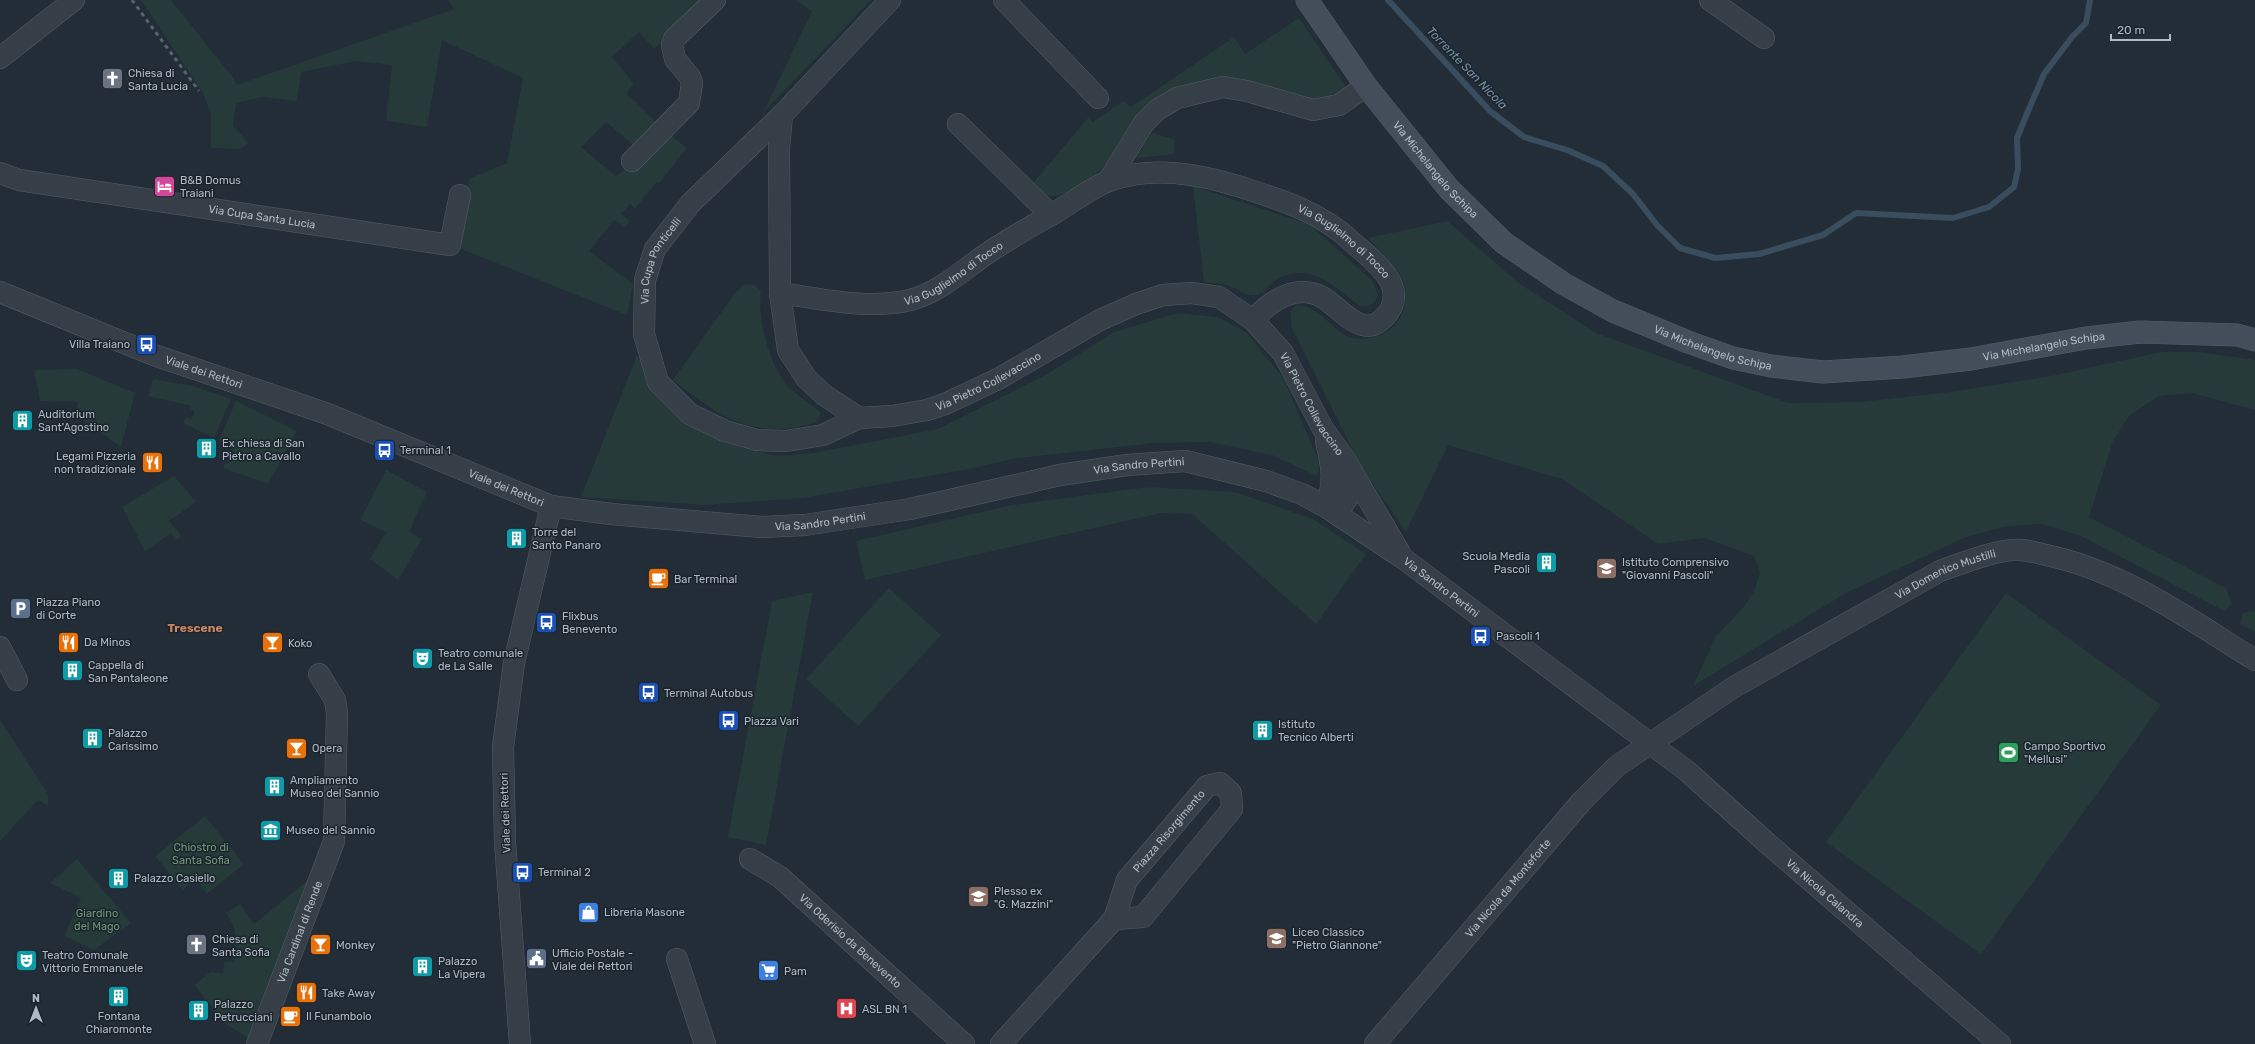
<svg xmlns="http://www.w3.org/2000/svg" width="2255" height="1044" viewBox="0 0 2255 1044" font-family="Rubik,sans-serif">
	<rect width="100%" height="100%" fill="#222d37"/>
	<path fill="#253a39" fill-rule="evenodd" d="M141,0H171L234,79L237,85L454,9L448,0H703L654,49L639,32L612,57L634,84L626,93L658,125L687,148L659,183L657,182L635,208L630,204L621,214L630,220L626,227L614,220L589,251L633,284L627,315L461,249L469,179L507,163L523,78L442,40L427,127L386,121L392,65L356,61L301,72L297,101L263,97L236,103L233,126L249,143L240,149L211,148V115L203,93ZM606,122L644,154L616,176L581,147Z
		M799,0H871L763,113L812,11L797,1Z
		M1299,18L1349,92L1324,105L1224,79L1200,81L1165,92C1155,100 1143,109 1135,119C1105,157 1104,189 1047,197L1033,183L1088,118L1093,122L1123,101L1131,107L1234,37L1245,54Z
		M1152,133L1174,139V154L1136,158Z
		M1193,186L1305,223L1313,228L1372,280L1378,295L1374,303L1366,307L1360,306C1335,287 1312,262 1279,278C1270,282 1267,292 1257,295C1247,297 1238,289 1229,286C1221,283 1212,283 1204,282Z
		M1447,221L1520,284L1596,333L1788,403L1860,402L1950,392L2051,376L2161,352H2198L2255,360V410L2192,393L2159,396L2129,416L2113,441L2089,517L2226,588L2232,605L2224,611L2081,536L2043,524L2007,526L1966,537L1846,593L1693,686L1716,636L1743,608L1754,591L1760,573L1754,556L1704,538L1658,544L1562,479L1448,445L1406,532L1360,465L1291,326V310L1296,305C1323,306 1334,335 1353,338C1390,344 1414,313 1402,278C1399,269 1376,247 1368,238Z
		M744,285H755L761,291C757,317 770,369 789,387C799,397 811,404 821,413L816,423C752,440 721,418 673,380L735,293Z
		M1178,313L1218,317L1246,332L1284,379L1320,464L1317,476L1272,455L1210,442L1154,443L1011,459L974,468L803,498L704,505L581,497L637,355L671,408L729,444L776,456L813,453L938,429L1049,373L1114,332Z
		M77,369L135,393L121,447L74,414L79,402L40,401L34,370Z
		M153,379L193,386L231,399L214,438L183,423L186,417L191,419L195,411L190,409L191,406L148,396Z
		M236,401L297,431L268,484L223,468L225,464L232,461L233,447L219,440Z
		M386,470L427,492L409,532L422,539L398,580L370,559L386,532L360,520Z
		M174,476L196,502L169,521L181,535L180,538L175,541L171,533L145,551L122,507Z
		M1148,487L1235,492L1313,519L1366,554L1316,624L1192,514L1161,513L865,580L856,541L1012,505Z
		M889,588L941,635L858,726L806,679Z
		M813,592L766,845L728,837L772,601Z
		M2006,593L2161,705L1981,954L1826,842Z
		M2253,611L2255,612V632L2240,624L2243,613Z
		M0,720L48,794V806L38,800L0,841Z
		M205,816L244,864L207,894L196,880L183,890L155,856Z
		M77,859L131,923L94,950L64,936L81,898L50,883Z
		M312,877L249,1038L224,1023L194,985L211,972L223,974L224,962L234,961C238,943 237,929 226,913L240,904L254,924Z"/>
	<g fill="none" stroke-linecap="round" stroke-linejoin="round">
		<path stroke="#394d5f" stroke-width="6" d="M1388,0L1490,111L1524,137L1567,150L1603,166L1633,194L1657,225L1680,248L1715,258L1759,254L1823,235L1856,213L1953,218L1989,207L2014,187L2018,169L2017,138L2026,116L2044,74L2072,37L2086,23L2090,0"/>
		<defs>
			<g id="minor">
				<path d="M1004,0L1098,98"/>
				<path d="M1710,0L1764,38"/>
				<path d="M0,58L74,0"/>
				<path id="s1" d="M782,115L779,148L780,293L788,350L806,378L824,395L859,418L892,416L927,410L945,404L998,379L1100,320L1136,304L1163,295L1192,293L1219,297L1253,320L1283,353L1323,429L1344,458L1400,553"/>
				<path d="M958,124L1051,215"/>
				<path d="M632,161L689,103L692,83L690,77L675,59L672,45L674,39L715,0"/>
				<path id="s2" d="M0,173L19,180L450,245L460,195"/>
				<path d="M1108,181L1144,123L1157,110L1177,98L1223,87L1247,91L1313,110L1339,105L1366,86"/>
				<path id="s3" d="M0,292L154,355L325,413L551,506L611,514L761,527L805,525L910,509L1060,475L1127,465L1185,461L1266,481L1302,494L1326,507L1404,559L1687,771L1767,843L2000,1044"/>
				<path id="s4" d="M780,293C822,299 868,310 910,300C938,293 962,271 985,255C1008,239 1032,226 1056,212C1073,202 1091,188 1109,181C1152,165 1199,174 1241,187C1281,200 1320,212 1350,240C1369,258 1409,283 1388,313C1364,345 1342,308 1322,297C1297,283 1270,301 1253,320"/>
				<path id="s5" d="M859,418L823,435L786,441L757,440L725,431L690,414L658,382L644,334L645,280L655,249L690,204L782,115L890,0"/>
				<path d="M1326,441C1332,467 1335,481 1326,507"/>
				<path d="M1336,513C1351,496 1352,493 1350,469"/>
				<path d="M0,647L17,680"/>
				<path id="s6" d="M750,859L780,877L964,1044"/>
				<path d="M677,959L705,1044"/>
				<path id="s7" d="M257,1044L334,841L337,713L335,700L319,674"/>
				<path d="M520,1044L505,842L503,747L514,663L551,506"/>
				<path id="s8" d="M1001,1044L1114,919L1127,880L1207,786L1220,783L1231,793L1232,809L1143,917L1114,919"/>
				<path id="s9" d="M1375,1044L1582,801L1617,766L1734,687L1940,571C1962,563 2000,548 2022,550C2030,551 2039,553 2046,555C2123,571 2189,619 2255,660"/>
			</g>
			<g id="secondary">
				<path id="s10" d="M1307,0L1366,86L1449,189L1504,243L1564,284L1613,311L1688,342L1733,358L1771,366L1823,372L1903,367L1971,359L2086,338L2140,332L2237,335L2255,340"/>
			</g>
		</defs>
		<use href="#minor" stroke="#535d65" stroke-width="22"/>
		<use href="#secondary" stroke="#535d65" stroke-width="23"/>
		<use href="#minor" stroke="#363f47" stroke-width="21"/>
		<use href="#secondary" stroke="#444e5a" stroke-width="22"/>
		<path stroke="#58636e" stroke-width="3" stroke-dasharray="4 4" stroke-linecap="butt" d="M132,0L199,91"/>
	</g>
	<defs>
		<symbol id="church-square" viewBox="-11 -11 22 22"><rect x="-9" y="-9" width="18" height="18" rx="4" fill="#6b7280" stroke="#1b242c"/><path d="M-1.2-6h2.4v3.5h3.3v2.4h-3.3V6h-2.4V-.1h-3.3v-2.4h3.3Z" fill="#fff"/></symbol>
		<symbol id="hotel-square" viewBox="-11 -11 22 22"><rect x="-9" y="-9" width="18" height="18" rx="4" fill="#d1479c" stroke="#1b242c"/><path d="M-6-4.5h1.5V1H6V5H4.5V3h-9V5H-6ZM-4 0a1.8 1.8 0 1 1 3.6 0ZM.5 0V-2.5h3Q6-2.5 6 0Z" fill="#fff"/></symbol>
		<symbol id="bus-square" viewBox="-11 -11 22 22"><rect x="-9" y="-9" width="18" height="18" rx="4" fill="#1a4fb4" stroke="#1b242c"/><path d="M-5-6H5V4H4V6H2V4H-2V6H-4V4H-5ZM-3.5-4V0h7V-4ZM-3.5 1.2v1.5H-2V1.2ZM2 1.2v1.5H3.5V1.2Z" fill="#fff"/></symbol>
		<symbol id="building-square" viewBox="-11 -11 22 22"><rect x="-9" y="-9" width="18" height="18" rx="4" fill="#0f9aa8" stroke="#1b242c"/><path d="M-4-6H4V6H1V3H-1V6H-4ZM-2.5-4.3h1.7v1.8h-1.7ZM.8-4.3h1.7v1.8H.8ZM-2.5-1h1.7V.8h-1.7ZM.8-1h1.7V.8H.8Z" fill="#fff"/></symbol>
		<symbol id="restaurant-square" viewBox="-11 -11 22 22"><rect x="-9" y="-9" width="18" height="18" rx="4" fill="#e8710a" stroke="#1b242c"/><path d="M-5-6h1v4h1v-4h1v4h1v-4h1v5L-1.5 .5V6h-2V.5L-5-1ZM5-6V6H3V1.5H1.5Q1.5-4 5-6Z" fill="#fff"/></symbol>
		<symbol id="school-square" viewBox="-11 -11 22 22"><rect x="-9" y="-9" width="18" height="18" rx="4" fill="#8d6e63" stroke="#1b242c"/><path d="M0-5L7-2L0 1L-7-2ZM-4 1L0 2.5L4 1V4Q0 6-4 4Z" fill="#fff"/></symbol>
		<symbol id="cafe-square" viewBox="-11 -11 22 22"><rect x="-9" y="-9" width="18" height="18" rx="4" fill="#e8710a" stroke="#1b242c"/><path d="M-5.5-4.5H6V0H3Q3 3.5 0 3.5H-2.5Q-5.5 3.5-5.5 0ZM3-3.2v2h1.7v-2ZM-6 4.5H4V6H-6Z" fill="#fff"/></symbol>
		<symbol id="parking-square" viewBox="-11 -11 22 22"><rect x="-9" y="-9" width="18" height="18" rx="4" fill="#5c6f8a" stroke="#1b242c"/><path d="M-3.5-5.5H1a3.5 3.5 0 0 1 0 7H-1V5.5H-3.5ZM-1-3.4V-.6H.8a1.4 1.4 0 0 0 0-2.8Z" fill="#fff"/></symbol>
		<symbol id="bar-square" viewBox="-11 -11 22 22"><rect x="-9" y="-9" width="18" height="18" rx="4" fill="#e8710a" stroke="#1b242c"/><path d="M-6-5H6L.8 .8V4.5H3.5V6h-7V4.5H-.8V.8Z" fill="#fff"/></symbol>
		<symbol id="theatre-square" viewBox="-11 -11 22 22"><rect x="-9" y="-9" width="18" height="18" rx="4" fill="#0f9aa8" stroke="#1b242c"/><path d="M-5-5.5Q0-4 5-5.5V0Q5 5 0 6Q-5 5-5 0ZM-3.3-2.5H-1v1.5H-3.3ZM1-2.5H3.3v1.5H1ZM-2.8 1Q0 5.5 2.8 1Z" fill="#fff"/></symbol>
		<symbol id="stadium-square" viewBox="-11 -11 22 22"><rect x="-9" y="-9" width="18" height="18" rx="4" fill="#2e9e5b" stroke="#1b242c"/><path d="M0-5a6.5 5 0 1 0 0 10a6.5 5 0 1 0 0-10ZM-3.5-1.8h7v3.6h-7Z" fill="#fff"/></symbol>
		<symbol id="museum-square" viewBox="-11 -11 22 22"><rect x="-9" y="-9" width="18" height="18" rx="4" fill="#0f9aa8" stroke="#1b242c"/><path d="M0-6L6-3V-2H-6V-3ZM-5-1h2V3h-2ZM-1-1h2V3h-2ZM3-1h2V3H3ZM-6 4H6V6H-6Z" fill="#fff"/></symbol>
		<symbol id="shop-square" viewBox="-11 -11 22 22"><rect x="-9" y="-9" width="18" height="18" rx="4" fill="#3f7fe0" stroke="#1b242c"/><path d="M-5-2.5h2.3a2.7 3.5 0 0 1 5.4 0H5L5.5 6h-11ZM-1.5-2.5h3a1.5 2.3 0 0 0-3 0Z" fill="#fff"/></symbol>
		<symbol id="civic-square" viewBox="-11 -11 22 22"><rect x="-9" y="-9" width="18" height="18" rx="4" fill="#5c6f8a" stroke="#1b242c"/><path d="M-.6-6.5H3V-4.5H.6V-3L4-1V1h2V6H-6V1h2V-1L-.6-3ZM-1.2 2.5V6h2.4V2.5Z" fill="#fff"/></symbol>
		<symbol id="supermarket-square" viewBox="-11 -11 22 22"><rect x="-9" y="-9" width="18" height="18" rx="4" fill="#3f7fe0" stroke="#1b242c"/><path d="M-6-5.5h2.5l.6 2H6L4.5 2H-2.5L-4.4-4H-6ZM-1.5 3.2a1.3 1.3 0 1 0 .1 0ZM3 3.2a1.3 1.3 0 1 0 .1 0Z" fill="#fff"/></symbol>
		<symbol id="hospital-square" viewBox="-11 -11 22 22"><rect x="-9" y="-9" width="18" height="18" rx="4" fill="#e0444e" stroke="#1b242c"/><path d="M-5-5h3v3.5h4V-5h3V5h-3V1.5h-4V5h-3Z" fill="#fff"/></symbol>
	</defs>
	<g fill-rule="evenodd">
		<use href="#church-square" x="100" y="66" width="25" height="25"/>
		<use href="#hotel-square" x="152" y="174" width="25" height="25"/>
		<use href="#bus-square" x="134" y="332" width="25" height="25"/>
		<use href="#building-square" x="10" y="408" width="25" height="25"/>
		<use href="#building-square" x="194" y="436" width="25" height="25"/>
		<use href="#bus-square" x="372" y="438" width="25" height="25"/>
		<use href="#restaurant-square" x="140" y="450" width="25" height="25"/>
		<use href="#building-square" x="504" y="526" width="25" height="25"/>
		<use href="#building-square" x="1534" y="550" width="25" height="25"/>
		<use href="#school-square" x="1594" y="556" width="25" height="25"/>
		<use href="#cafe-square" x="646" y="566" width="25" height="25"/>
		<use href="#parking-square" x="8" y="596" width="25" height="25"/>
		<use href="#bus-square" x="534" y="610" width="25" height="25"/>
		<use href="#bus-square" x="1468" y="624" width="25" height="25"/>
		<use href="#restaurant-square" x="56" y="630" width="25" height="25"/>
		<use href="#bar-square" x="260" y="630" width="25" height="25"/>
		<use href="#theatre-square" x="410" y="646" width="25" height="25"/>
		<use href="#building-square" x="60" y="658" width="25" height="25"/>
		<use href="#bus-square" x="636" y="680" width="25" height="25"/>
		<use href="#bus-square" x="716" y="708" width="25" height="25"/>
		<use href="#building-square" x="1250" y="718" width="25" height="25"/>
		<use href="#building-square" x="80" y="726" width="25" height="25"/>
		<use href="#bar-square" x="284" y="736" width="25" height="25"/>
		<use href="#stadium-square" x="1996" y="740" width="25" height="25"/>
		<use href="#building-square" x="262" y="774" width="25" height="25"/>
		<use href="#museum-square" x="258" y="818" width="25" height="25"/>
		<use href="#bus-square" x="510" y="860" width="25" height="25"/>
		<use href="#building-square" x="106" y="866" width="25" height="25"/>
		<use href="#school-square" x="966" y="884" width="25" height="25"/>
		<use href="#shop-square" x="576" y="900" width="25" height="25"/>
		<use href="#school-square" x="1264" y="926" width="25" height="25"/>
		<use href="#church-square" x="184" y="932" width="25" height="25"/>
		<use href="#bar-square" x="308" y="932" width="25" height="25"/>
		<use href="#civic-square" x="524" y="946" width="25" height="25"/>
		<use href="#theatre-square" x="14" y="948" width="25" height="25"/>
		<use href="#building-square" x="410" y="954" width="25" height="25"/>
		<use href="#supermarket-square" x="756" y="958" width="25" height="25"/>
		<use href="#restaurant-square" x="294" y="980" width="25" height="25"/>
		<use href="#building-square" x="106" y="984" width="25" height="25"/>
		<use href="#hospital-square" x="834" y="996" width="25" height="25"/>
		<use href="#building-square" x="186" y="998" width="25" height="25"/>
		<use href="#cafe-square" x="278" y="1004" width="25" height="25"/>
	</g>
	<g text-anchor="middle" stroke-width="3" stroke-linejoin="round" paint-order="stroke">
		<g font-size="11" fill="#b0bac4" stroke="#1b242c" text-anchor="start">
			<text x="128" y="77">Chiesa di<tspan x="128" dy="13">Santa Lucia</tspan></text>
			<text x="180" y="184">B&amp;B Domus<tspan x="180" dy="13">Traiani</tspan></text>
			<text x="130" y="348" text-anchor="end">Villa Traiano</text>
			<text x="38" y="418">Auditorium<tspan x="38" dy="13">Sant'Agostino</tspan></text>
			<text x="222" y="447">Ex chiesa di San<tspan x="222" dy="13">Pietro a Cavallo</tspan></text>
			<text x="400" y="454">Terminal 1</text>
			<text x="136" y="460" text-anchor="end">Legami Pizzeria<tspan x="136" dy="13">non tradizionale</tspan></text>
			<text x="532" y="536">Torre del<tspan x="532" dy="13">Santo Panaro</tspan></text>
			<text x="1530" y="560" text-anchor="end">Scuola Media<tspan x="1530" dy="13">Pascoli</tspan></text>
			<text x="1622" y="566">Istituto Comprensivo<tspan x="1622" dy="13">"Giovanni Pascoli"</tspan></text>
			<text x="674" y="583">Bar Terminal</text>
			<text x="36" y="606">Piazza Piano<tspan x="36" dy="13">di Corte</tspan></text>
			<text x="562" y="620">Flixbus<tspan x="562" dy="13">Benevento</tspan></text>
			<text x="1496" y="640">Pascoli 1</text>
			<text x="84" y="646">Da Minos</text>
			<text x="288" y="647">Koko</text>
			<text x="438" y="657">Teatro comunale<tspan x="438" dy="13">de La Salle</tspan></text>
			<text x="88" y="669">Cappella di<tspan x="88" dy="13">San Pantaleone</tspan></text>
			<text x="664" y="697">Terminal Autobus</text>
			<text x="744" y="725">Piazza Vari</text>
			<text x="1278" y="728">Istituto<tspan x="1278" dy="13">Tecnico Alberti</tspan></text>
			<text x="108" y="737">Palazzo<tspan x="108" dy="13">Carissimo</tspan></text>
			<text x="2024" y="750">Campo Sportivo<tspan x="2024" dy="13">"Mellusi"</tspan></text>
			<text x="312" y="752">Opera</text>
			<text x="290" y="784">Ampliamento<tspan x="290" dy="13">Museo del Sannio</tspan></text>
			<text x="286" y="834">Museo del Sannio</text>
			<text x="538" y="876">Terminal 2</text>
			<text x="134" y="882">Palazzo Casiello</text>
			<text x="994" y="895">Plesso ex<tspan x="994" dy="13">"G. Mazzini"</tspan></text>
			<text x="604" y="916">Libreria Masone</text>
			<text x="1292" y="936">Liceo Classico<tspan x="1292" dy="13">"Pietro Giannone"</tspan></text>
			<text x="212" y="943">Chiesa di<tspan x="212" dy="13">Santa Sofia</tspan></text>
			<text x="336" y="949">Monkey</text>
			<text x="552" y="957">Ufficio Postale -<tspan x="552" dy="13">Viale dei Rettori</tspan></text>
			<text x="42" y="959">Teatro Comunale<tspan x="42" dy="13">Vittorio Emmanuele</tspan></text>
			<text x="438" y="965">Palazzo<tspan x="438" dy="13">La Vipera</tspan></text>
			<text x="784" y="975">Pam</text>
			<text x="322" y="997">Take Away</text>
			<text x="214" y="1008">Palazzo<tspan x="214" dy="13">Petrucciani</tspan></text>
			<text x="862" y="1013">ASL BN 1</text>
			<text x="119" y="1020" text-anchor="middle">Fontana<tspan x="119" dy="13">Chiaromonte</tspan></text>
			<text x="306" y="1020">Il Funambolo</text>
		</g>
		<g font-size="11" fill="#b0bac4" stroke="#1b242c">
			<text dy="4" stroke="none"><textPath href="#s10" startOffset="213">Via Michelangelo Schipa</textPath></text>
			<text dy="4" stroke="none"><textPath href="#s2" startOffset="266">Via Cupa Santa Lucia</textPath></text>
			<text dy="4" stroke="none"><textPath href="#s4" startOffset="616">Via Guglielmo di Tocco</textPath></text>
			<text dy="4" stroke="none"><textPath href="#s5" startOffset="351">Via Cupa Ponticelli</textPath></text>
			<text dy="4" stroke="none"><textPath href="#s4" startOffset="182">Via Guglielmo di Tocco</textPath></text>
			<text dy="4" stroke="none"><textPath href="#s10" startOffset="549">Via Michelangelo Schipa</textPath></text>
			<text dy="4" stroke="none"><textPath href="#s10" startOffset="885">Via Michelangelo Schipa</textPath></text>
			<text dy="4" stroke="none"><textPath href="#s3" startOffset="219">Viale dei Rettori</textPath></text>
			<text dy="4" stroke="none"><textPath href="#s1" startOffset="472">Via Pietro Collevaccino</textPath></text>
			<text dy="4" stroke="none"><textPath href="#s1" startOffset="868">Via Pietro Collevaccino</textPath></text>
			<text dy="4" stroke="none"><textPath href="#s3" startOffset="1186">Via Sandro Pertini</textPath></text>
			<text dy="4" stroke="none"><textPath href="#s3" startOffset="543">Viale dei Rettori</textPath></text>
			<text dy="4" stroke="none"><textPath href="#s3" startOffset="862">Via Sandro Pertini</textPath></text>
			<text dy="4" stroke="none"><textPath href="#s9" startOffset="750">Via Domenico Mustilli</textPath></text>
			<text dy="4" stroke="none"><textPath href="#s3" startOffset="1522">Via Sandro Pertini</textPath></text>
			<text transform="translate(505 813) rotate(-92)" y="4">Viale dei Rettori</text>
			<text dy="4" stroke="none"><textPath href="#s8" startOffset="274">Piazza Risorgimento</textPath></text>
			<text dy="4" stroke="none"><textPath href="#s9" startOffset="205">Via Nicola da Monteforte</textPath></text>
			<text dy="4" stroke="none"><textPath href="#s3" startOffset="2013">Via Nicola Calandra</textPath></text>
			<text dy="4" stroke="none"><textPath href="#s7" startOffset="120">Via Cardinal di Rende</textPath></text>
			<text dy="4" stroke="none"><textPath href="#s6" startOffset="130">Via Oderisio da Benevento</textPath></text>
		</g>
		<g font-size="11" fill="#709775" stroke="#1b242c">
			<text x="201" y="851">Chiostro di<tspan x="201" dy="13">Santa Sofia</tspan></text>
			<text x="97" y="917">Giardino<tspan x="97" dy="13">del Mago</tspan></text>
		</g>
		<g font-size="12" font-style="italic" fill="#728ea5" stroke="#1b242c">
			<text transform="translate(1467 68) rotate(46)" y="4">Torrente San Nicola</text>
		</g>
		<g font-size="12" font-weight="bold" fill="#cb8664" stroke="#1b242c">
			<text x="195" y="632">Trescene</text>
		</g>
	</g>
	<g transform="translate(36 1008)" stroke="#1b242c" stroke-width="3" paint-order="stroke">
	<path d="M0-3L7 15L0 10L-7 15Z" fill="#b0bac4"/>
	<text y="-6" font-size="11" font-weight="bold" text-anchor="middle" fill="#b0bac4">N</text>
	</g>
	<path d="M2111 34v6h59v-6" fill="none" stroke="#b0bac4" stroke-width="2"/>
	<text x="2117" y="34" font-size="12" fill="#b0bac4" stroke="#1b242c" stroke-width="3" paint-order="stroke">20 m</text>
</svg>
